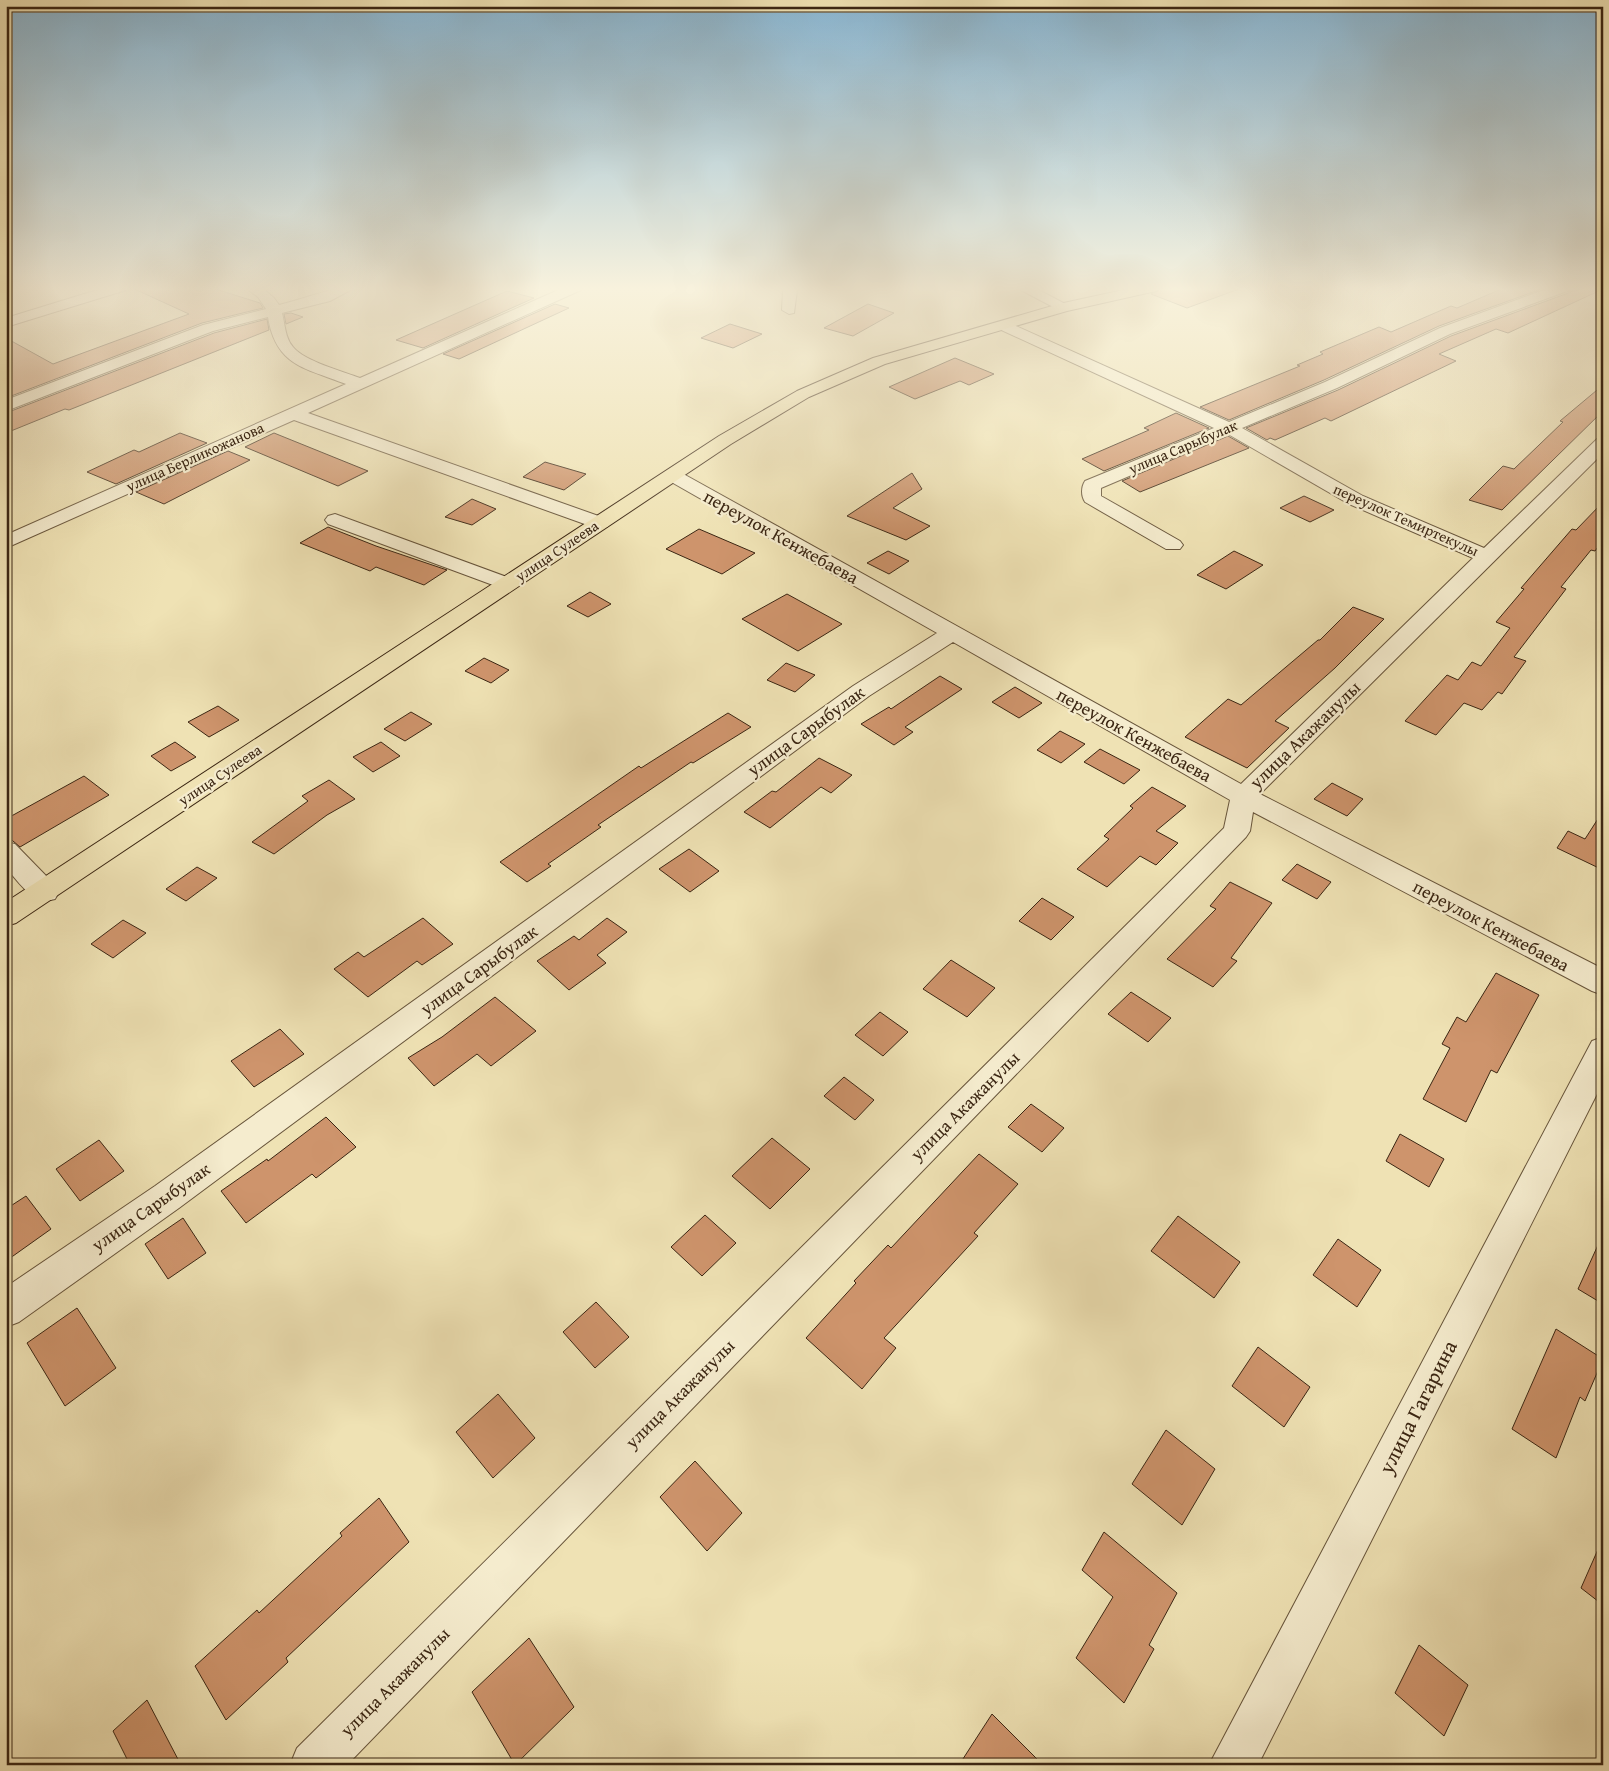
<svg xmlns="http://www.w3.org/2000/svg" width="1609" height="1771" viewBox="0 0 1609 1771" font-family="'Gentium Book Plus',serif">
	<rect width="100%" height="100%" fill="#efe2b4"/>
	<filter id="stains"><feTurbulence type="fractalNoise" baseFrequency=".004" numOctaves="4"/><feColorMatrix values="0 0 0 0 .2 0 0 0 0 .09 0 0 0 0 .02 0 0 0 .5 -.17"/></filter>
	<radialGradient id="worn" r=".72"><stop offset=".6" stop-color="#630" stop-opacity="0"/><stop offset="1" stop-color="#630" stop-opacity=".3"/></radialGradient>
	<path fill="#ce946c" stroke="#3b2613" d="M130,287H209L260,303L263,308L202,323L6,398V338L53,364L189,314Z
		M1165,287H1238L1239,289L1187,308L1151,294Z
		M1506,287H1547L1439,326L1324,380L1229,420L1200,407L1300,366L1297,365L1323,354L1320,352L1379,327L1391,332L1451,306L1457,308Z
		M1574,287H1603V289L1508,333L1496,329L1439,354L1456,361L1331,421L1325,418L1275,440L1270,438L1267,440L1246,428L1338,390L1451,336L1571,292Z
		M507,291L534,298L423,348L396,340Z
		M555,304L569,308L459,359L443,354Z
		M868,304L894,313L853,336L824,328Z
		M291,313L303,317L286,324L284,314Z
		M267,319L269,330L69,410L65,409L6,433V413L214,333Z
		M730,324L762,334L733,348L701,338Z
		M955,358L994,374L969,385L960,381L915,399L889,387Z
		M1603,385V411L1502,510L1469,500L1503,466L1514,469L1563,422L1560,421Z
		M1176,413L1209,428L1104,471L1082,459L1149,430L1144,428Z
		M180,433L207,443L116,484L87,472L134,450L139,452Z
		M274,433L368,471L338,486L245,447Z
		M1228,436L1249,448L1140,492L1122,481Z
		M228,451L250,460L164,504L136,492Z
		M545,462L586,474L564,490L523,477Z
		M912,473L922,489L893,508L930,526L906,540L847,516Z
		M1304,496L1334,510L1310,522L1280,508Z
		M472,499L496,509L472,525L445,517Z
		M1603,502V540L1595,551L1591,550L1561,587L1566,589L1514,657L1526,661L1502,694L1498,692L1482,710L1464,703L1436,735L1405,721L1447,675L1458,680L1472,662L1481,666L1510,628L1496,622L1524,589L1521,588L1572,529L1576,530Z
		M328,527L376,546L447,570L424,585L376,567L370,571L300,543Z
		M699,529L755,553L722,574L666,549Z
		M888,551L909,561L889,574L867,563Z
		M1234,551L1263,565L1226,589L1197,575Z
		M590,592L611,604L588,617L567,606Z
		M787,594L842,624L798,651L742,619Z
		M1353,607L1384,619L1335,668L1275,721L1289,728L1247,768L1185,737L1228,699L1241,705L1318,640H1320Z
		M484,658L509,670L491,683L465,671Z
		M786,663L815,675L795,692L767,680Z
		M940,676L962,689L905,727L913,732L894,745L861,724L889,707L891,709Z
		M1015,687L1042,703L1019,718L992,702Z
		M218,706L239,720L209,737L188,722Z
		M411,712L432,724L405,741L384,729Z
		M728,713L751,727L693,763L691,762L598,825L601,827L548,864L551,866L527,882L500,862L639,766L641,768Z
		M1060,731L1085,744L1061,763L1037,750Z
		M175,742L196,757L171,771L151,756Z
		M381,742L400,756L373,772L353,757Z
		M1100,749L1140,770L1124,784L1084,762Z
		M819,758L852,775L831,793L821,787L770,828L744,812L772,791L776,792Z
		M84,776L109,795L20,847L6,835V819Z
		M329,780L355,799L327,815L274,854L252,842L308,801L302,796Z
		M1332,783L1363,799L1347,816L1314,799Z
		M1152,787L1186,806L1156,831L1178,843L1156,865L1140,856L1107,887L1077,869L1109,839L1104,836L1133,808L1130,806Z
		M1603,811V870L1557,848L1568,831L1585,839Z
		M689,849L719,871L690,892L659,869Z
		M1297,864L1331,882L1317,899L1282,880Z
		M197,867L217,878L186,901L166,889Z
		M1230,882L1272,903L1231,958L1237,961L1213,987L1167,959L1216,909L1210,906Z
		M1042,898L1074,917L1051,940L1019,921Z
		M423,918L453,944L422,965L417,961L368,997L334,969L358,952L364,957Z
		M607,918L627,932L597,955L606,963L569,990L537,961L574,936L579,940Z
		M123,920L146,933L113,958L91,944Z
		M951,960L995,988L967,1017L923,989Z
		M1496,973L1539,995L1497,1073L1491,1070L1466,1122L1423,1099L1450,1048L1442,1044L1457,1017L1466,1022Z
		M1131,992L1171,1018L1148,1042L1108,1014Z
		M495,997L536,1031L491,1066L477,1054L434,1086L408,1058L442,1037Z
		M880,1012L908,1032L883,1056L855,1035Z
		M280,1029L304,1054L254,1087L231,1061Z
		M844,1077L874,1100L855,1120L824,1096Z
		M1031,1104L1064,1128L1042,1152L1008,1127Z
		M326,1117L356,1147L316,1178L312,1174L246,1223L221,1191L267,1159L268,1161Z
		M1400,1134L1444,1159L1429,1187L1386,1161Z
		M772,1138L810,1169L770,1209L732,1176Z
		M99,1140L124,1171L80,1201L56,1169Z
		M979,1154L1018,1184L974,1233L978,1236L884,1338L896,1348L862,1389L806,1338L856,1283L854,1281L888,1245L891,1248Z
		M26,1196L51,1229L6,1261V1209Z
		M705,1215L736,1243L702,1276L671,1247Z
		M1178,1216L1240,1262L1214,1298L1151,1251Z
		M183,1218L206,1253L168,1279L145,1244Z
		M1603,1234V1304L1578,1289Z
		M1338,1239L1381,1270L1357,1307L1313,1275Z
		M596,1302L629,1337L595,1368L563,1332Z
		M77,1308L116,1368L65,1406L27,1343Z
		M1556,1329L1603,1359L1585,1401L1580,1397L1556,1458L1512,1429Z
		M1258,1347L1310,1387L1284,1427L1232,1386Z
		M498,1394L535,1438L493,1478L456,1432Z
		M1166,1430L1215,1469L1182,1525L1132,1484Z
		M695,1461L742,1513L707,1551L660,1497Z
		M379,1498L409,1542L286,1658L288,1662L226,1720L195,1666L257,1610L259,1613L342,1536L340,1533Z
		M1104,1532L1177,1593L1149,1645L1154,1649L1124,1703L1076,1658L1113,1597L1082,1570Z
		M1603,1538V1605L1581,1588Z
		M529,1638L574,1707L515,1765L472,1692Z
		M1419,1645L1468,1685L1444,1736L1395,1693Z
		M147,1700L181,1765H130L113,1731Z
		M992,1714L1043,1765H959Z"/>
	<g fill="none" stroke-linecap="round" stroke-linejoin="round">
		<defs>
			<path id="minor" d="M107,287H128L126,290L6,327V318Z
				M245,287H261L274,298L279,305C304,299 332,287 356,287L330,301L282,313C285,324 285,338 293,347C304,361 342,371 360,378L565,287H583L581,290L308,413L607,519L610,523L607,527H593L294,420L6,548V535L346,384C305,368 276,366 268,317L213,331L6,411V400L203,325L266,309L258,297Z
				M779,287H795L797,290L794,313L789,314L782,310L783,291Z
				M1015,287H1033L1071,307L1064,311L1059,310Z
				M1552,287H1572L1570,290L1450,334L1337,388L1242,428L1363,496L1484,548L1597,439L1603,438V453L1260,794L1603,969V995L1592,991L1253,812L1250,831L1246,837L347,1765H290L297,1748L1224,828L1230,800L953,642L869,696L179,1208L19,1322L6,1327V1287L155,1186L853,686L937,633L666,479L663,475L666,471H678L1241,784L1473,558L1349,504L1228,434L1101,488V496L1180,541L1183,545L1180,549H1166L1085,502C1081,496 1081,487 1085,481L1214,428L997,328L995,325L1002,321L1007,322L1229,422L1325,382L1440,328Z
				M335,514L515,580L518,584L515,588L508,590L501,588L328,524L325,520L328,516Z
				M6,842L15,844L55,885L59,892L55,899C33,906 20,883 6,868Z
				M1603,1037V1082L1258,1765H1209L1592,1041Z"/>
			<path id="major" d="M1137,287H1163L1156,291L1067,311L885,364L809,397L731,444L16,923L6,926V902L719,436L797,391L873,358L1059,304Z"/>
		</defs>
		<use href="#minor" stroke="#68553b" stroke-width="2"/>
		<use href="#major" stroke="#3b2613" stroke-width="2"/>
		<use href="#minor" fill="#f5ecce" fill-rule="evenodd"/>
		<use href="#major" fill="#efe2b4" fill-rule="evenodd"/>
	</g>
	<linearGradient id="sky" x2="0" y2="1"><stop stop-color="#89b7d4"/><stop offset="0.54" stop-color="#f8f2dd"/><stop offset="1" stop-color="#f8f2dd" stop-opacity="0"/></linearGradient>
	<rect width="1609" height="535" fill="url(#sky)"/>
	<g text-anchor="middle" stroke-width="4.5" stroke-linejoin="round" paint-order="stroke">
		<g font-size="15" fill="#3b2613" stroke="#f5ecce">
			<text transform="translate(1183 447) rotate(-23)" y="5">улица Сарыбулак</text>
			<text transform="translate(195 457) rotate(-24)" y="5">улица Берликожанова</text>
			<text transform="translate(1406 520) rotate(24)" y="5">переулок Темиртекулы</text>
			<text transform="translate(557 551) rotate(-34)" y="5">улица Сулеева</text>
			<text transform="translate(220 775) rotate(-34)" y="5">улица Сулеева</text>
		</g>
		<g font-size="18" fill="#3b2613" stroke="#f5ecce">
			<text transform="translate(781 537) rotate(29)" y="6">переулок Кенжебаева</text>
			<text transform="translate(806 731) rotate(-36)" y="6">улица Сарыбулак</text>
			<text transform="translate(1134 735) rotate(29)" y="6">переулок Кенжебаева</text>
			<text transform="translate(1305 735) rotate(-44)" y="6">улица Акажанулы</text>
			<text transform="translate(1491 926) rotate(28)" y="6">переулок Кенжебаева</text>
			<text transform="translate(479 970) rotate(-36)" y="6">улица Сарыбулак</text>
			<text transform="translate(965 1106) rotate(-45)" y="6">улица Акажанулы</text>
			<text transform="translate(151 1207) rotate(-35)" y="6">улица Сарыбулак</text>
			<text transform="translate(680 1394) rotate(-45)" y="6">улица Акажанулы</text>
			<text transform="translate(395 1682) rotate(-45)" y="6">улица Акажанулы</text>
		</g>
		<g font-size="21" fill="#3b2613" stroke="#f5ecce">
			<text transform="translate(1418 1407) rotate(-63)" y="7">улица Гагарина</text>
		</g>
	</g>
	<rect width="1609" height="1771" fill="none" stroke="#efe2b4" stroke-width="25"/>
	<rect x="8" y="8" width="1594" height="1756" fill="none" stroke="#3b2613" stroke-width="2.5"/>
	<rect x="12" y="12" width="1584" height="1746" fill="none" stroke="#3b2613"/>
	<rect width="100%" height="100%" filter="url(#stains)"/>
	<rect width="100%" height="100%" fill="url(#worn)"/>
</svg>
